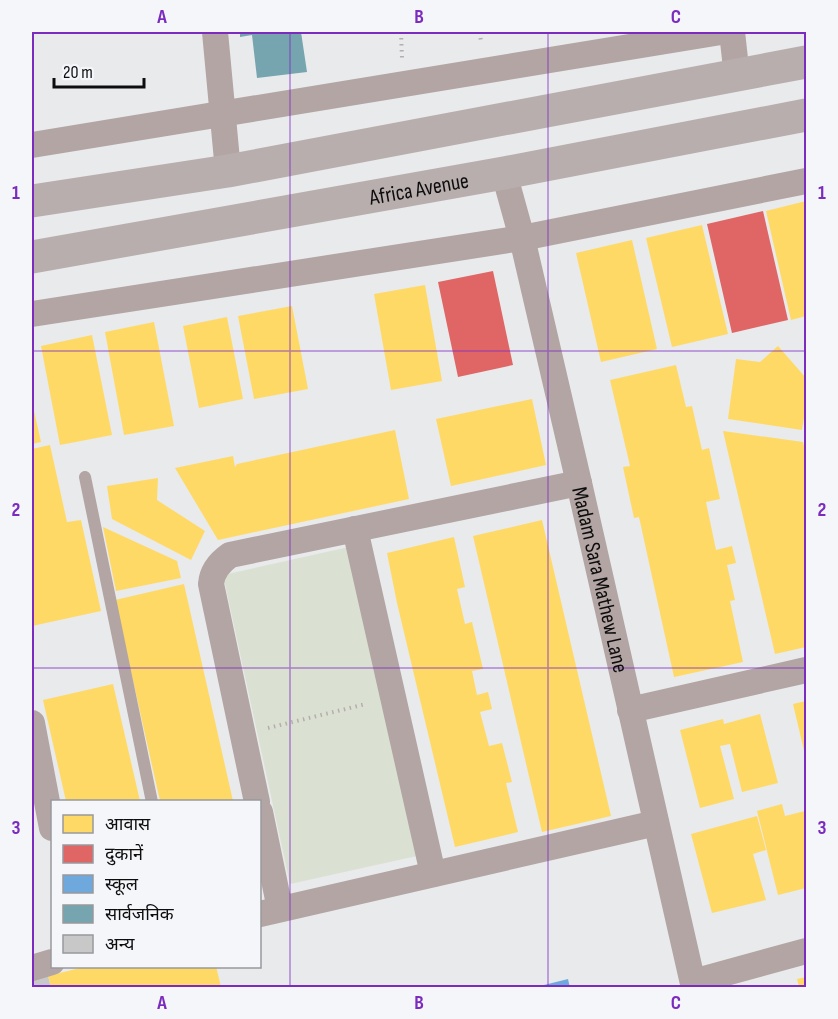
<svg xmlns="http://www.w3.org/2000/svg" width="838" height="1019" viewBox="0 0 838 1019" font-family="'Sofia Sans Condensed','Noto Sans Devanagari',sans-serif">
	<rect width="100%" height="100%" fill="#e9eaec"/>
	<path fill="#dbe1d2" d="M349,547L417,856L290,884L223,575Z"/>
	<path fill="#ffd966" d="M806,201V316L791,320L766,211Z
		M702,225L728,334L672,347L646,238Z
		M632,240L657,349L601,362L576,253Z
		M425,285L442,381L391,390L374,294Z
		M292,306L308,389L254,399L238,316Z
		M227,317L243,399L199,408L183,326Z
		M154,322L174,426L124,435L105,332Z
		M92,335L112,435L60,445L41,346Z
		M778,346L806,378V406L802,430L728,419L736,359L760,362Z
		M676,365L686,407L692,406L702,450L709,448L720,499L706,502L716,550L732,546L736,563L727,565L735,600L730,601L743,662L674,677L639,517L634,518L623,467L630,466L610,380Z
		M532,399L546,465L451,486L436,419Z
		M32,402L41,442L32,444Z
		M395,430L409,499L218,540L175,468L233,456L235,467L237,464Z
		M723,431L803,442L806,456V647L775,654Z
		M50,445L67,522L81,520L101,611L32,626V449Z
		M158,478L157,500L205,531L191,560L112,519L107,486Z
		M542,520L611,816L542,832L473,536Z
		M103,527L177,561L181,578L116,591Z
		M454,537L465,587L457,589L465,624L472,622L483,669L472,671L477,695L488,692L492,709L480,712L489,746L502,743L512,782L506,783L518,832L455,847L397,603L387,553Z
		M184,584L233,801H160L115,600Z
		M113,684L140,801H66L43,700Z
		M806,701V759L793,704Z
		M760,714L778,783L742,792L730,744L720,746L734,799L700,808L680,730L723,719L724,724Z
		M782,804L785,816L805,811L806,888L778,895L757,811Z
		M757,816L766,850L753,854L766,900L712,913L691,834Z
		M88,966H216L221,987H51L48,976Z
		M806,977V987H799L797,979Z"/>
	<path fill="#e06666" d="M763,211L788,320L732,333L707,224Z
		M493,271L513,365L458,377L438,282Z"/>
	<path fill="#6fa8dc" d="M568,979L570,988H536V987Z"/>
	<path fill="#76a5af" d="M240,32H301L307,72L257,78L252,35L240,37Z"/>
	<path fill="#c9c8c8" d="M48,976L51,988H32V979Z"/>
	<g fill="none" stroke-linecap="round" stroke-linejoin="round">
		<path stroke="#b4aead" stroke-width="4" stroke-dasharray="1.5 4.5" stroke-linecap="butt" d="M401,32L402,58
			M480,32L481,43
			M268,728L366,704"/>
		<path stroke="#b3a5a4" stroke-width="12" d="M85,477L152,802"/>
		<g stroke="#b3a5a4" stroke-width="26">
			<path d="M215,32L228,171"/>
			<path d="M732,32L737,77"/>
			<path d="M32,145L721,32"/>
			<path id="s1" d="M504,173L522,238L579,483L694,988"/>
			<path d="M32,314L522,238L806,181"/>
			<path d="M355,529L433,874"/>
			<path d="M630,710L806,670"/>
			<path d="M32,723L52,828"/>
			<path d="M257,802L211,584C212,571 220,562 230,555L579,483"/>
			<path d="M260,812L280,909"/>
			<path d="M260,914L656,823"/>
			<path d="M32,968L52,962"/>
			<path d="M693,982L806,951"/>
		</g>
		<g stroke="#b9aeae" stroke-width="33">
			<path d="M32,201L228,171L806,62"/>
			<path id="s2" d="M32,257L504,173L806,115"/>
		</g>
	</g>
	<path fill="none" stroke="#7b2cbf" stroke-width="1.5" stroke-opacity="0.55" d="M290,32V988M548,32V988M32,351H806M32,668H806"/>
	<g text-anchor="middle" stroke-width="6" stroke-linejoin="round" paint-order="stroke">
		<g font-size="22" fill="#0d0d0e" stroke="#f5f6fa">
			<text dy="8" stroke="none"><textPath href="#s2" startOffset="393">Africa Avenue</textPath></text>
			<text dy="8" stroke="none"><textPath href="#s1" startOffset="418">Madam Sara Mathew Lane</textPath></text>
		</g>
	</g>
	<rect width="838" height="1019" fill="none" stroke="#f5f6fa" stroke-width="66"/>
	<rect x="51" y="800" width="210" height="168" fill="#f5f6fa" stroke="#98999c" stroke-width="1.5"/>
	<rect x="63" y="815" width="30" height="18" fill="#ffd966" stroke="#98999c" stroke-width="1.5"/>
	<text x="105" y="830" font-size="18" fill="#0d0d0e">आवास</text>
	<rect x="63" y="845" width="30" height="18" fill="#e06666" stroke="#98999c" stroke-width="1.5"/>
	<text x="105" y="860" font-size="18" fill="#0d0d0e">दुकानें</text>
	<rect x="63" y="875" width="30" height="18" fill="#6fa8dc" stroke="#98999c" stroke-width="1.5"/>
	<text x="105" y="890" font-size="18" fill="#0d0d0e">स्कूल</text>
	<rect x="63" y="905" width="30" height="18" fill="#76a5af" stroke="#98999c" stroke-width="1.5"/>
	<text x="105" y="920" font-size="18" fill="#0d0d0e">सार्वजनिक</text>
	<rect x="63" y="935" width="30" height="18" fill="#c9c8c8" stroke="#98999c" stroke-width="1.5"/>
	<text x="105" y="950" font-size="18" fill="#0d0d0e">अन्य</text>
	<path d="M54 78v9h90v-9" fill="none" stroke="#0d0d0e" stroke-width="3"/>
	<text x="63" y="78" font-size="18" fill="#0d0d0e" stroke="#f5f6fa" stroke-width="4.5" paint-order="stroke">20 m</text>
	<rect x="33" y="33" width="772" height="953" fill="none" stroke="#7b2cbf" stroke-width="2"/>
	<g font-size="20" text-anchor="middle" font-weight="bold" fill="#7b2cbf">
		<text x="162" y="23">A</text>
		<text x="419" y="23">B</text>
		<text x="676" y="23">C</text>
		<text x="16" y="199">1</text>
		<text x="822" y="199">1</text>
		<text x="16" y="516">2</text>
		<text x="822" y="516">2</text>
		<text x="16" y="834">3</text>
		<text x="822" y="834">3</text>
		<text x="162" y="1009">A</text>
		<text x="419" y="1009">B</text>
		<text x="676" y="1009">C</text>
	</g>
</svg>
